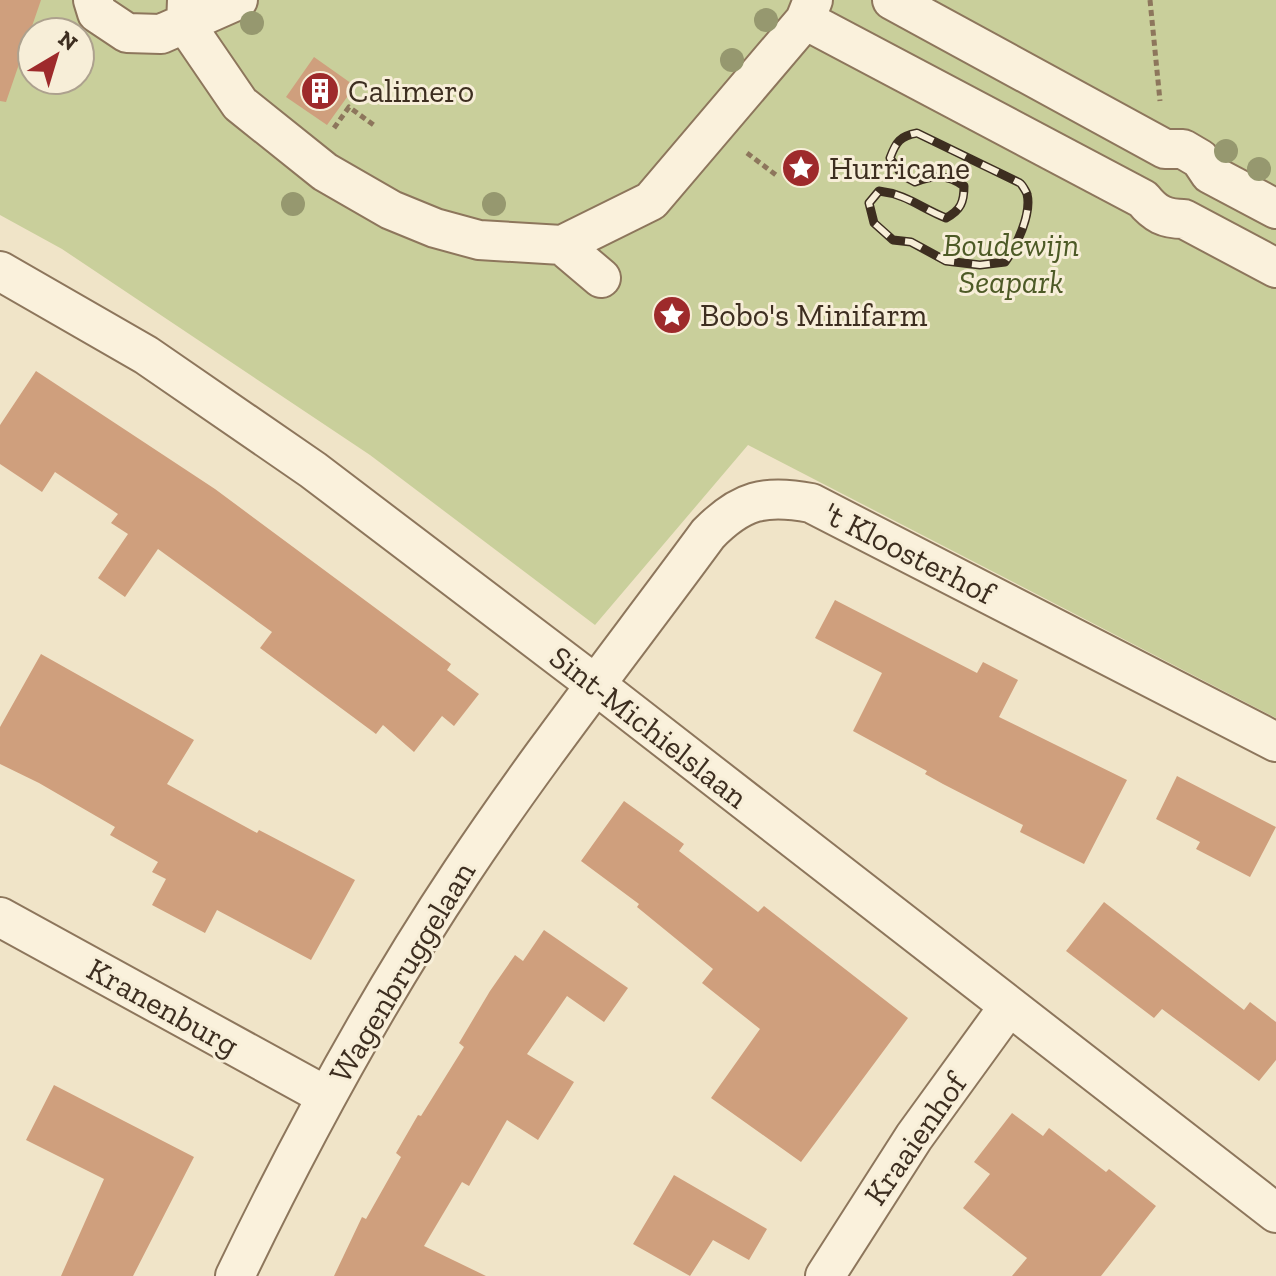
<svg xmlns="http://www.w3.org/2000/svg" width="1276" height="1276" viewBox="0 0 1276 1276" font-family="'Zilla Slab',serif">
	<rect width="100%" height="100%" fill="#f0e4c8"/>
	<path fill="#c9cf9b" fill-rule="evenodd" d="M0,0H1276V718L748,445L595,625L370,455L62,249L0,215ZM32,32H80V80H32Z"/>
	<path fill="#cf9f7d" d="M0,0H41L6,102L0,101Z
		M314,57L355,86L327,125L286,97Z
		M36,371L215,489L451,664L447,670L479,694L454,726L442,716L414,752L383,725L376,734L260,648L272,632L158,549L125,597L98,578L128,534L111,523L118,514L55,472L42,492L0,464V425Z
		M835,600L977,673L983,662L1018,680L999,717L1127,780L1084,864L1020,832L1023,825L943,784L925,774L927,771L853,731L882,673L815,638Z
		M41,654L194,740L167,784L257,833L259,830L355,880L311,960L217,910L205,933L152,905L166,879L152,872L158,862L110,835L115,827L39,783L0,764V727Z
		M1177,776L1276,827L1250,877L1196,849L1200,842L1156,819Z
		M624,801L684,844L679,851L758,912L764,906L908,1018L801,1162L711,1098L760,1029L702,983L713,969L637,907L639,904L581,861Z
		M1104,902L1244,1010L1250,1002L1276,1022V1060L1259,1081L1162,1009L1154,1018L1066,951Z
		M544,930L628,988L604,1022L567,996L527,1054L574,1082L538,1140L507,1120L469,1186L462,1182L424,1246L486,1276H334L362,1217L366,1219L401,1157L396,1153L418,1115L421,1116L464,1047L459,1043L490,991L515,955L523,961Z
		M54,1085L194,1157L133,1276H61L104,1179L26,1140Z
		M1012,1113L1043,1136L1049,1128L1106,1172L1109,1169L1156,1206L1101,1276H1012L1027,1258L963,1208L990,1174L974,1162Z
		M674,1175L767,1229L749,1260L713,1240L690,1276L633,1244Z"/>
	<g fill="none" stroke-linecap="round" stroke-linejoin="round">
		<defs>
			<path id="street" d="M93,0L97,13L127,33L161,34L238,0
				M187,0L186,25L240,104L325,172L391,210L435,228L479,240L562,245L651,201L805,20L813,0
				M892,0L1165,149H1183L1200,159L1210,174L1276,209
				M805,20L1143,199C1155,214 1165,219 1184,219L1276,268
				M562,245L601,278
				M0,271L146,355L313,470L596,685L1276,1213
				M0,917L326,1096
				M235,1276C302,1137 375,1002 461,873C538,757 625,647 708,534C741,500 765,494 811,503L1276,742
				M825,1276L914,1137L1009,1006"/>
		</defs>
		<use href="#street" stroke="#8d765c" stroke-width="42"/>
		<path stroke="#8d765c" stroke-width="5" stroke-dasharray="6 4" stroke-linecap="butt" d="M1150,0L1160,101
			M334,128L349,107L375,126
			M747,153L776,175"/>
		<use href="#street" stroke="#faf1dc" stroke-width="38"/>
		<defs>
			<path id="rail" d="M917,133L1020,183C1021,183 1027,193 1027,194C1032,214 1016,247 1005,262L980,265L946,261L911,242L893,240L874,223L869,203L879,191C906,194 921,208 946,218C961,210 964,202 964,186C947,174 934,175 915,182L902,175L890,158C896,142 900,136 917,133Z"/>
		</defs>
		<use href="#rail" stroke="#3d2e20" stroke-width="9"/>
		<use href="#rail" stroke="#f7eed8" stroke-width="6" stroke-dasharray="18" stroke-linecap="butt"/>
	</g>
	<g fill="#96986f">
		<circle cx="766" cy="20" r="12"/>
		<circle cx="252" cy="23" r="12"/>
		<circle cx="732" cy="60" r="12"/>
		<circle cx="1226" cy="151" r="12"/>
		<circle cx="1259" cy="169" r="12"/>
		<circle cx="293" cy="204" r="12"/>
		<circle cx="494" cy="204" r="12"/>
	</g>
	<defs>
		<symbol id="building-disc" viewBox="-11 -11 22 22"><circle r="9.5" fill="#9e2a2b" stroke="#f7eed8"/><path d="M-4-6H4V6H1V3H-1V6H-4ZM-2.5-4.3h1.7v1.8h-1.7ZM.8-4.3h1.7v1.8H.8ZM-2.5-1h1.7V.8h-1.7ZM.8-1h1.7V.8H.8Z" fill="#fff"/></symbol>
		<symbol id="sight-disc" viewBox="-11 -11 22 22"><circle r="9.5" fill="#9e2a2b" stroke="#f7eed8"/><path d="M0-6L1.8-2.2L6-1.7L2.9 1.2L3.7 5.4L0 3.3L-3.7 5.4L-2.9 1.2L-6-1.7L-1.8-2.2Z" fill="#fff"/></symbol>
	</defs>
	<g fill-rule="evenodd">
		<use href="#building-disc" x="298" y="69" width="44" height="44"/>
		<use href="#sight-disc" x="779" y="146" width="44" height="44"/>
		<use href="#sight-disc" x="650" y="293" width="44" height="44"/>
	</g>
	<g text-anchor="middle" stroke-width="6" stroke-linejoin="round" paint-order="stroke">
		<g font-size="32" fill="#3d2e20" stroke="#f7eed8" text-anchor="start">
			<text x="348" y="102">Calimero</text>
			<text x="829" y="179">Hurricane</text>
			<text x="700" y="326">Bobo's Minifarm</text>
		</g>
		<g font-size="32" font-style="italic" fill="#4d5a26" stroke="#f7eed8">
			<text x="1011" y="256">Boudewijn<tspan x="1011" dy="37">Seapark</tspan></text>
		</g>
		<g font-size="32" fill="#3d2e20" stroke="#f7eed8">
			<text transform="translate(909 553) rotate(27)" y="11">'t Kloosterhof</text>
			<text transform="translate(649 727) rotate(38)" y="11">Sint-Michielslaan</text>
			<text transform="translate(402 972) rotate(-59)" y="11">Wagenbruggelaan</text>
			<text transform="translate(163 1007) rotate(29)" y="11">Kranenburg</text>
			<text transform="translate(915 1139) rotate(-55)" y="11">Kraaienhof</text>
		</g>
	</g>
	<g transform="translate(56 56) rotate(38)"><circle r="38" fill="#f7eed8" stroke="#ada18e" stroke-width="2"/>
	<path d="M0-6L14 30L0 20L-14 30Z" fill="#9e2a2b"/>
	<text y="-12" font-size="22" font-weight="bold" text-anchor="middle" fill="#3d2e20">N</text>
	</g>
</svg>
